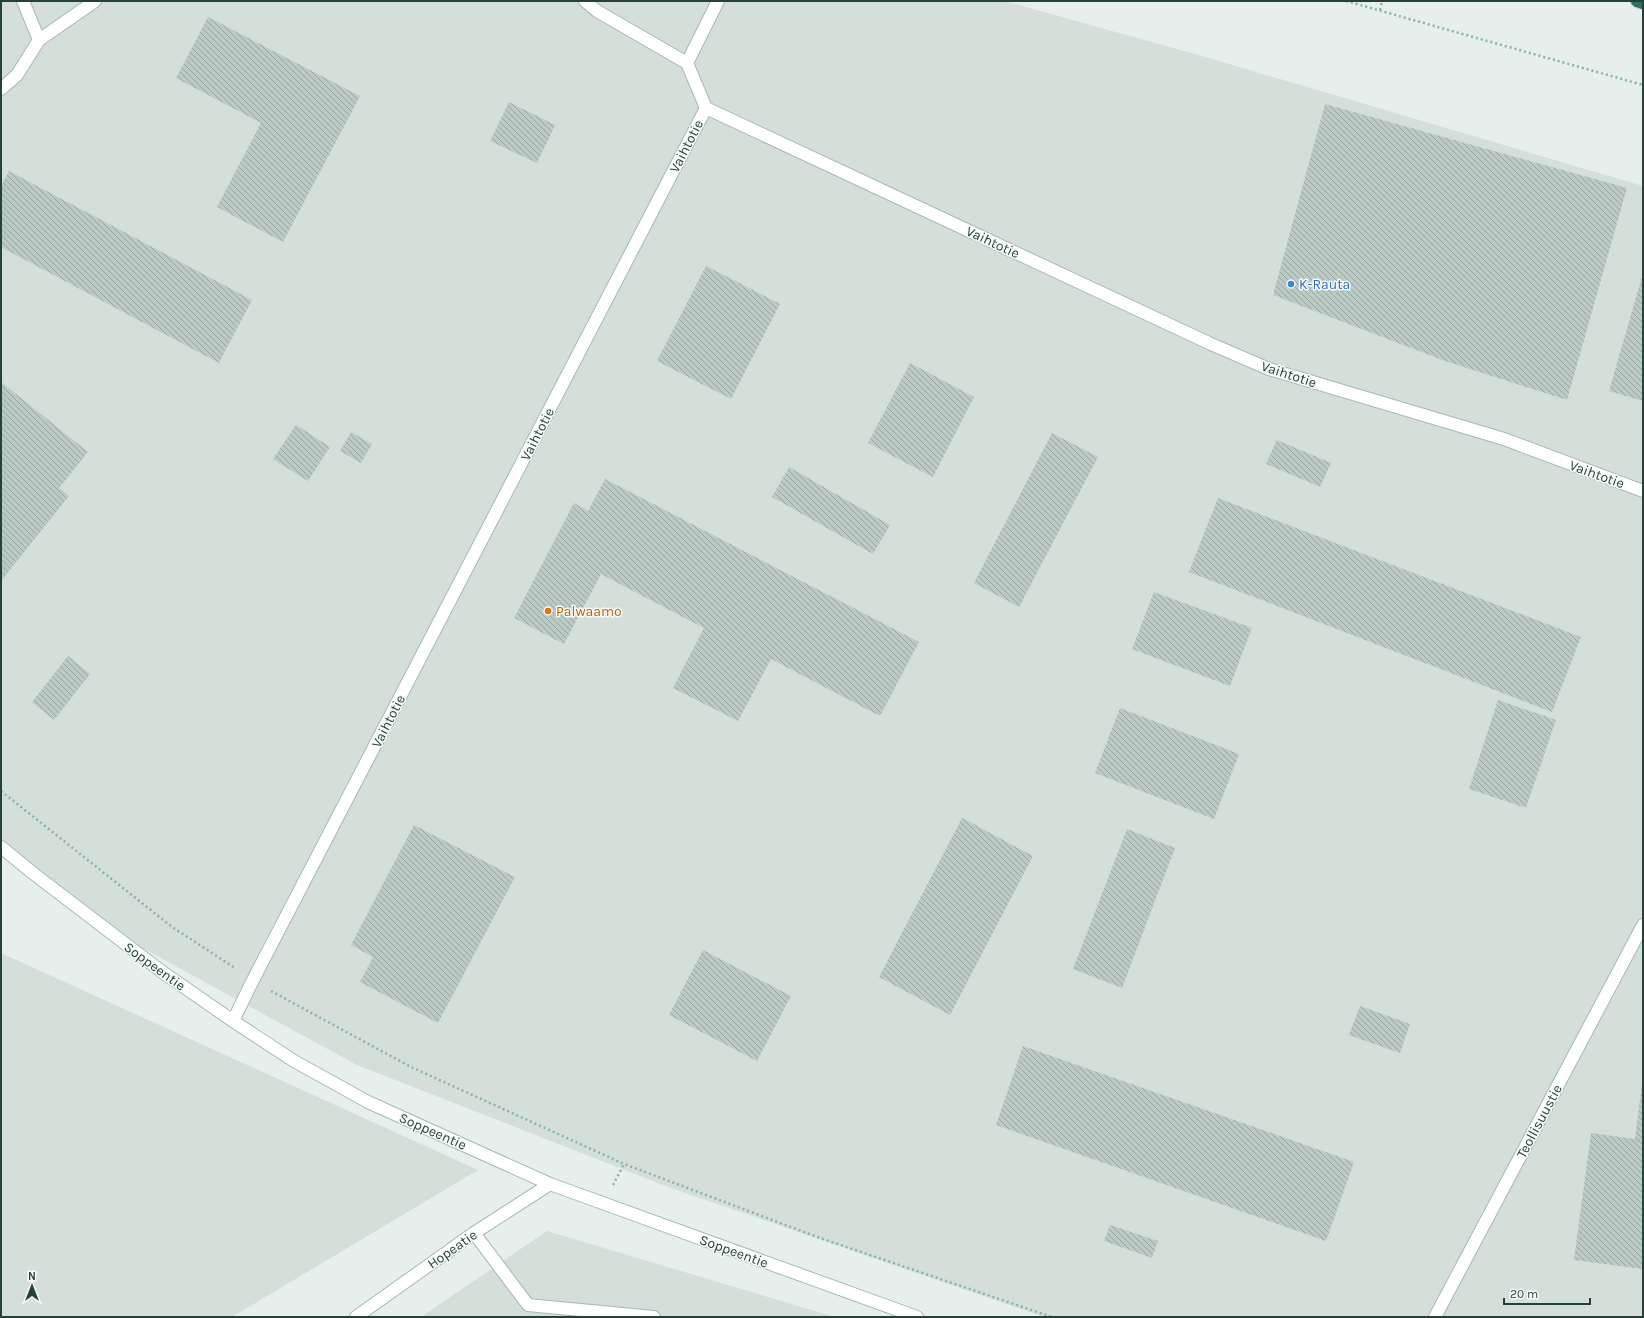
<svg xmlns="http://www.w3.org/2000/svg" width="1644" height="1318" viewBox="0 0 1644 1318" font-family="Karla,sans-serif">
	<defs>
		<pattern id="building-back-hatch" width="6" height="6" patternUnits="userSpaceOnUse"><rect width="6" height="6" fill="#bbcac4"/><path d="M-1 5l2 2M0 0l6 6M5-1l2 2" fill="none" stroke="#98a6a0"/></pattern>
	</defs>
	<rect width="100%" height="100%" fill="#e6efeb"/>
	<path fill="#d4dfda" d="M1,1H1004L1202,56L1643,186V1317H1044L668,1187L357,1065L73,910L1,848Z
		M1,953L478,1170L232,1317H1Z
		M547,1231L835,1317H421Z"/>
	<path fill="url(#building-back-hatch)" d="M208,17L360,96L283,242L217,207L261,123L176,78Z
		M509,102L555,125L537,163L490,141Z
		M1325,104L1627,188L1567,400L1445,361L1273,295Z
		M9,171L252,300L219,363L1,247V186Z
		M706,266L780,304L731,399L657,361Z
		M1643,273V401L1609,391Z
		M910,363L974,397L933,477L868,443Z
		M1,382L88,452L59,488L69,496L1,581Z
		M296,425L330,447L308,481L273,459Z
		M351,432L372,444L361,463L340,451Z
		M1052,433L1098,457L1019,607L974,583Z
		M1277,440L1331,463L1320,487L1266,464Z
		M789,467L890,525L873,554L772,497Z
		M605,479L919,642L880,716L771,659L738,721L673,688L704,628L601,574L564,644L514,618L574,503L588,511Z
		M1218,498L1581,637L1552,712L1189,572Z
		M1154,592L1252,628L1230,686L1132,649Z
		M68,656L90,674L54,720L32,702Z
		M1498,700L1556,720L1526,808L1469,789Z
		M1120,708L1239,754L1214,819L1095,773Z
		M962,818L1033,856L950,1015L879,977Z
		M414,825L515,877L438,1023L360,982L373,957L351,945Z
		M1127,829L1175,848L1122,988L1073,969Z
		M703,950L791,996L757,1061L669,1015Z
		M1360,1006L1410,1024L1400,1053L1349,1035Z
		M1023,1046L1354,1162L1326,1241L996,1125Z
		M1642,1083L1643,1269L1574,1260L1591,1133L1635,1139Z
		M1110,1225L1158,1241L1152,1258L1104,1241Z"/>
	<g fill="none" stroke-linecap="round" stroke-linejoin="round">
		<defs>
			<path id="lane" d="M585,1L597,11L687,63L706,108
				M39,40L95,1
				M687,63L718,1
				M474,1233L528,1305L654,1317"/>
			<path id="street" d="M1,89L17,75L39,40L23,1
				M233,1021L253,980L706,108L1211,344L1269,369L1504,439L1643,491
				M356,1317L474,1233L550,1184
				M1435,1317L1643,925"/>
			<path id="secondary" d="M1,847L34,874L161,971L233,1021L294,1061L368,1102L550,1184L917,1317"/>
			<path id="highway" d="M1637,1L1643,3"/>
		</defs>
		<use href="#lane" stroke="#a8b8b2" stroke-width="14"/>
		<use href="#street" stroke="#a8b8b2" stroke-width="14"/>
		<use href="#secondary" stroke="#a4bbb3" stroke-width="14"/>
		<use href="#highway" stroke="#c2cac8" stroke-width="14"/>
		<path stroke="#86b3a5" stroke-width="2.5" stroke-dasharray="2 3" stroke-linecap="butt" d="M1346,1L1643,85
			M1380,10L1382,1
			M1,791L172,927L235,968
			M271,991L411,1067L624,1164L820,1238L1052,1317
			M613,1185L624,1164"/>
		<use href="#lane" stroke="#fff" stroke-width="12"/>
		<use href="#street" stroke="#fff" stroke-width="12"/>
		<use href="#secondary" stroke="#fff" stroke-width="12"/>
		<use href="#highway" stroke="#2f6f62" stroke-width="12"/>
	</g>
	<circle fill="#3f7fe0" stroke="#f7fbf9" stroke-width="1.5" cx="1291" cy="284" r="4"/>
	<circle fill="#e8710a" stroke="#f7fbf9" stroke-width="1.5" cx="548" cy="611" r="4"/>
	<g text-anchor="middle" stroke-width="3" stroke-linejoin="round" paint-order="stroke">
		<g font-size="14" fill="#24423a" stroke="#f7fbf9">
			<text transform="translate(686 146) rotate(-63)" y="5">Vaihtotie</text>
			<text transform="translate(993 242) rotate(25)" y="5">Vaihtotie</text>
			<text transform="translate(1289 374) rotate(18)" y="5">Vaihtotie</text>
			<text transform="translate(537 434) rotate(-63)" y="5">Vaihtotie</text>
			<text transform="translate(1597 474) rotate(20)" y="5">Vaihtotie</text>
			<text transform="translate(388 721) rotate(-63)" y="5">Vaihtotie</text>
			<text transform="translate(155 966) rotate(36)" y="5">Soppeentie</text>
			<text transform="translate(1539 1121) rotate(-62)" y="5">Teollisuustie</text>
			<text transform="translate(433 1131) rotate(24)" y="5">Soppeentie</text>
			<text transform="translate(452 1249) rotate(-35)" y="5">Hopeatie</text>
			<text transform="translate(734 1251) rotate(20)" y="5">Soppeentie</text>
		</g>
		<g font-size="14" fill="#366cbe" stroke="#f7fbf9" text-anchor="start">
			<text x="1299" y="289">K-Rauta</text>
		</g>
		<g font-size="14" fill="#c56008" stroke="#f7fbf9" text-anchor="start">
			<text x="556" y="616">Palwaamo</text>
		</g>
	</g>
	<rect width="1644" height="1318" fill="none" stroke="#24423a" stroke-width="4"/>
	<g transform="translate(32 1286)" stroke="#f7fbf9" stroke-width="3" paint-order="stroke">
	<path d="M0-3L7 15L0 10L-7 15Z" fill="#24423a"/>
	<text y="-6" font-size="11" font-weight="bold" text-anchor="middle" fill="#24423a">N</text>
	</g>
	<path d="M1504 1298v6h86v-6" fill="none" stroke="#24423a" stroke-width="2"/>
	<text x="1510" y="1298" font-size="12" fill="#24423a" stroke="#f7fbf9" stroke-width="3" paint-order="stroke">20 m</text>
</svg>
